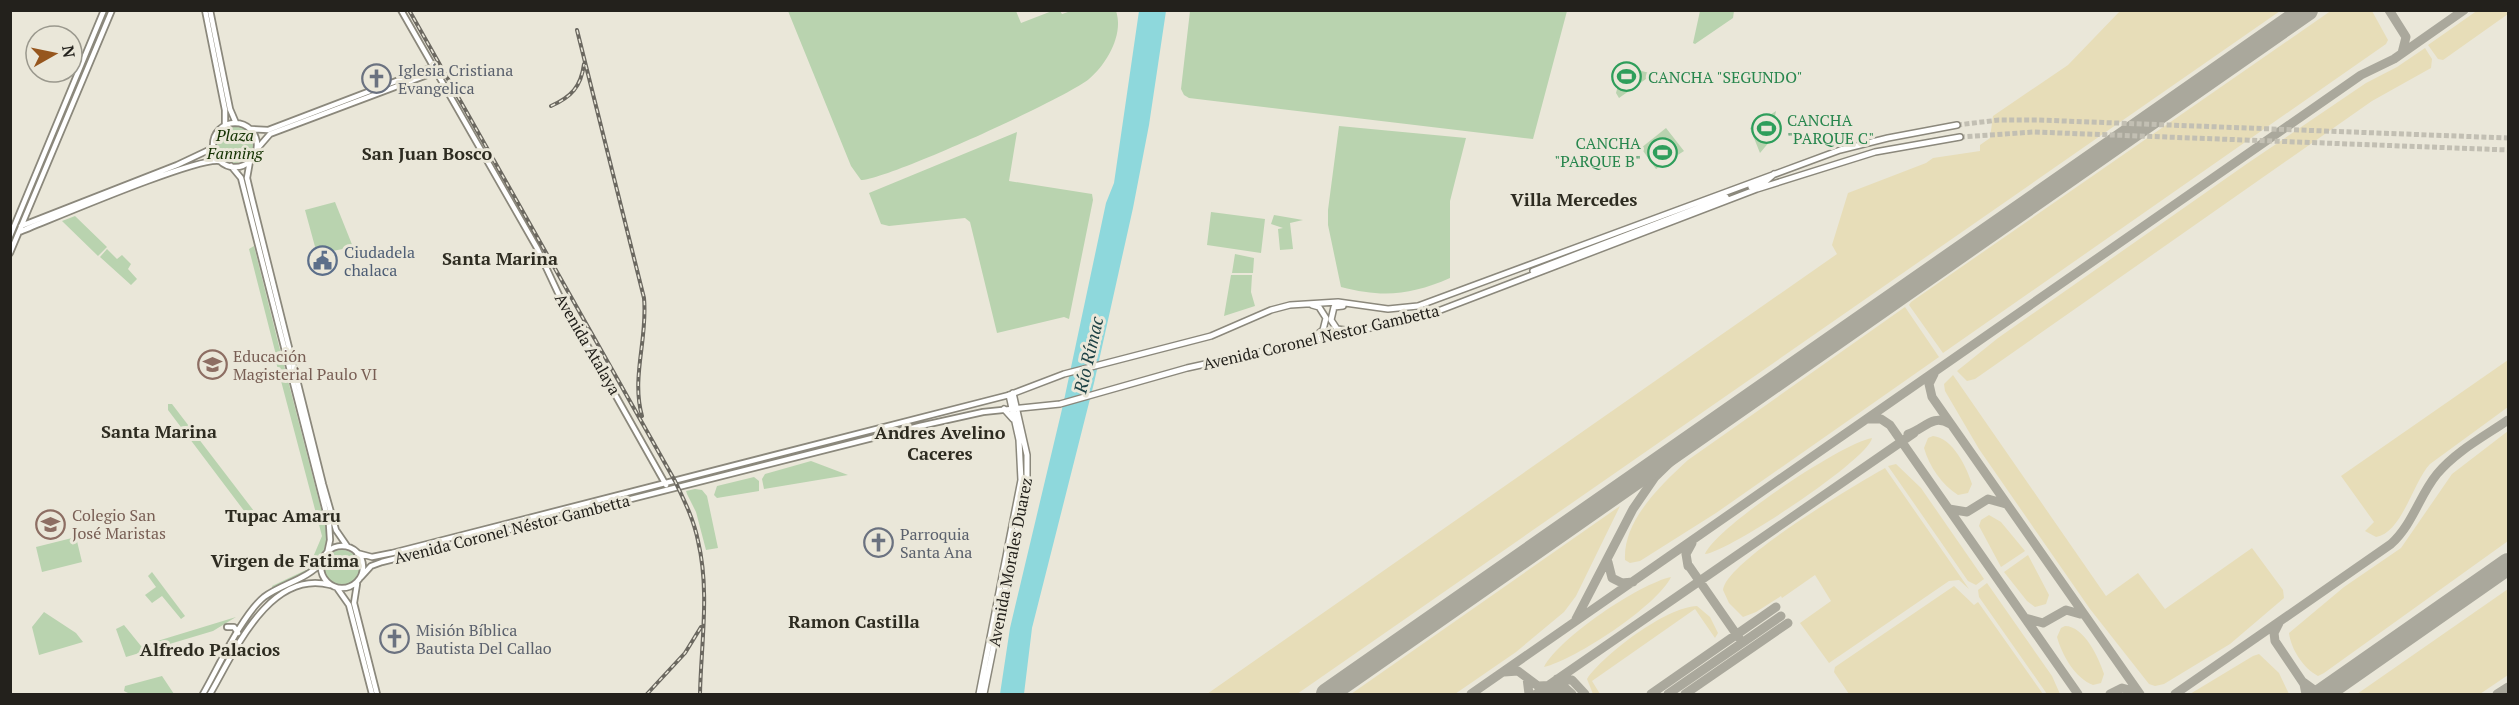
<svg xmlns="http://www.w3.org/2000/svg" width="2519" height="705" viewBox="0 0 2519 705" font-family="'PT Serif',serif">
	<rect width="100%" height="100%" fill="#eae7d9"/>
	<path fill="#b9d3af" d="M1116,11C1124,34 1107,64 1089,79C1066,98 887,180 861,180L851,166L788,11H1016L1021,23L1052,11H1060L1062,14L1071,11Z
		M1190,11V10L1567,11L1533,139L1189,98L1184,95L1181,89Z
		M1700,11V10L1734,11L1733,18L1695,44L1693,43Z
		M1623,66L1653,74L1619,98L1616,93Z
		M1776,111L1770,141L1760,153L1750,128Z
		M216 144a19 19 0 1 1 38 0a19 19 0 1 1-38 0Z
		M1339,126L1466,138L1450,201V278C1411,295 1383,298 1341,287L1328,225V210Z
		M1666,128L1684,151L1656,169L1641,148Z
		M1017,132L1009,181L1092,194L1093,200L1069,319L1064,317L997,333L970,222L965,218L889,226L881,224L869,193Z
		M335,202L353,247L317,254L305,210Z
		M1211,212L1265,219L1261,253L1207,245Z
		M1274,215L1303,220L1290,223L1293,249L1280,250L1278,229L1283,228L1271,224Z
		M75,216L107,247L98,256L62,221Z
		M254,246L281,354L276,355L249,249Z
		M107,249L117,259L122,255L131,264L128,269L137,279L131,285L100,257Z
		M1235,254L1254,258L1253,273H1232Z
		M1231,275H1252L1251,292L1255,306L1224,316Z
		M283,361L327,532C326,567 301,576 273,590L272,586L308,569L322,536L276,362Z
		M168,404H172L257,515L255,519L251,520L168,410Z
		M811,461L848,475L764,489L762,479L765,474Z
		M754,477L759,481V491L717,498L714,495L717,486Z
		M695,489L702,490L707,496L718,548L706,550L696,512L687,494L686,491Z
		M76,537L82,562L42,572L36,547Z
		M324 568a18 18 0 1 1 36 0a18 18 0 1 1-36 0Z
		M152,572L185,616L181,619L162,596L152,603L145,595L156,587L148,576Z
		M44,612L76,633L83,642L39,655L32,627Z
		M236,617L213,631L126,657L116,629L124,625L141,646Z
		M162,676L174,694H130L124,691L125,686Z"/>
	<path fill="#e7ddb8" d="M2332,10L2372,11L2388,40L2386,44L1943,353L1909,305L1911,302Z
		M2478,10L2508,11V14L2443,60L2438,59L2428,45Z
		M2120,11H2280L1297,694H1207L1837,254L1832,245L1848,193L1926,163L1933,158L1980,151V145L1990,138L1993,116L2068,65Z
		M2425,48L2432,59L2431,68L2372,101L1975,379L1967,381L1957,371L1998,338L2248,163L2366,83L2397,67Z
		M1905,307L1939,357L1716,513L1640,561L1630,563L1625,560C1623,520 1661,485 1688,460Z
		M2508,360V407L2430,464C2413,482 2402,533 2376,537L2365,531L2374,522L2341,476Z
		M1953,375L2106,596L2138,573L2165,609L2252,548L2283,590L2284,598L2230,644L2164,684L2155,686L2149,684L2090,609L1979,449L1945,391L1944,384Z
		M2508,431V541L2324,673L2318,676C2303,668 2291,649 2289,633L2344,587L2401,548L2452,474Z
		M1933,436C1953,438 1967,468 1972,484L1968,493L1958,495C1942,485 1929,466 1924,448L1928,438Z
		M1872,438C1869,459 1730,551 1705,554C1716,527 1842,443 1872,438Z
		M1896,464L1921,488L1984,579L1976,585L1968,581L1888,466Z
		M1885,468L1969,589L1959,580L1949,581L1829,663L1800,623L1831,601L1815,575L1782,598L1781,596L1756,612L1743,617L1729,603L1723,590C1726,561 1855,485 1885,468Z
		M1620,506L1576,596L1564,612L1516,652L1455,694H1351Z
		M1989,515L2001,522L2025,551L2001,567L1979,526L1981,520Z
		M2028,555L2049,595L2046,604L2035,607L2027,601L2004,572Z
		M1671,577C1658,605 1575,660 1544,667C1560,637 1639,584 1671,577Z
		M1987,583L2052,676L2060,694H2047L1979,597L1978,590Z
		M1954,586L1974,605L1978,602L2043,694H1849L1834,672L1835,667Z
		M2508,589V675L2480,694H2357Z
		M1697,606L1710,617L1718,633L1715,638L1695,609L1592,681L1600,694H1593L1587,679C1604,654 1666,607 1697,606Z
		M2065,626C2084,626 2099,658 2104,674L2101,683L2093,685C2075,678 2062,655 2057,637L2061,628Z
		M2259,654L2279,673L2289,694H2190L2253,656Z"/>
	<path fill="#8ed8dc" d="M1139,11H1166L1149,125L1133,208L1094,383L1032,628L1024,694H1000L1010,628L1063,405L1106,203L1114,183Z"/>
	<g fill="none" stroke-linecap="round" stroke-linejoin="round">
		<path stroke="#aaa89c" stroke-width="9" d="M2389,10L2406,37L2402,53
			M1934,374L1929,384L1932,397L2140,694
			M1869,419H1881L1890,425L2078,694
			M1908,434C1924,430 1932,413 1950,424
			M1949,509L1967,512L1988,499L2006,504
			M1608,562L1612,578L1622,583L1633,582
			M1688,566L1686,554L1692,543
			M1689,566L1739,638
			M2025,618L2043,623L2066,610L2080,614
			M1576,619L1633,509L1655,477L1695,438
			M2279,623L2274,633L2275,641L2304,684L2306,694
			M1504,672L1518,671L1538,686L1562,685L1572,694
			M1527,678L1529,694
			M1557,679L1572,680L1585,694
			M2303,682L2314,690L2330,689
			M1542,691L1560,693L1561,681
			M1471,694L2361,75L2394,59L2464,10
			M1536,694L1914,433
			M1651,694L1776,607
			M1668,694L1781,616
			M1685,694L1788,623
			M2110,694L2122,688L2137,692
			M2175,694L2391,544C2413,524 2419,496 2437,474C2456,451 2485,436 2508,420
			M2497,694L2508,687"/>
		<path stroke="#aaa89c" stroke-width="22" d="M1327,694L2307,10
			M2322,694L2508,564"/>
		<path stroke="#c2bfb3" stroke-width="5" stroke-dasharray="5 2.5" stroke-linecap="butt" d="M1957,125L1999,120H2038L2508,138
			M1960,137L2034,132L2508,150"/>
		<defs>
			<path id="major" d="M205,10L225,110V125
				M210,10L230,109L236,123
				M401,10L537,248L559,295L666,485
				M213 145a22 22 0 1 1 44 0a22 22 0 1 1-44 0Z
				M251,129L268,130L433,67
				M257,149L270,134L435,72
				M250,161L247,178L252,199L323,484L336,530L347,546
				M231,166L241,178L329,524L330,540L327,554
				M21,226L177,165L213,148
				M19,232C50,220 198,156 220,161
				M10,236L104,10
				M10,253L112,10
				M321 567a21 21 0 1 1 42 0a21 21 0 1 1-42 0Z
				M357,553L372,557L392,553L1009,395
				M361,577L371,566L382,562L920,426L983,412L1012,409
				M357,584L354,603L377,694
				M337,588L349,605L372,694
				M227,627H234L238,633
				M203,694C218,668 242,615 264,597C283,583 307,580 323,561
				M210,694C234,653 269,569 330,585"/>
			<path id="highway" d="M1751,187L1766,181L1774,174
				M1533,271L1726,197
				M1312,305L1319,307L1326,318L1323,330L1314,337
				M1343,306L1334,307L1331,320L1337,329L1345,330
				M1004,409L1013,419
				M1012,409L1060,404L1187,368L1425,316L1757,189L1875,152L1960,137
				M979,694L1021,480L1019,440L1009,395L1064,374L1211,336L1271,310L1290,305L1338,302L1388,309L1418,306L1840,150L1888,138L1957,125
				M984,694L1027,481V455L1013,393"/>
		</defs>
		<use href="#major" stroke="#8b887c" stroke-width="8"/>
		<use href="#highway" stroke="#8b887c" stroke-width="8"/>
		<use href="#major" stroke="#fff" stroke-width="4.5"/>
		<use href="#highway" stroke="#fff" stroke-width="5"/>
		<defs>
			<path id="rail" d="M409,10L675,481C684,500 694,520 698,541C710,591 701,644 700,694
				M577,30L644,298C648,338 631,377 642,416
				M551,106C571,97 581,87 584,64
				M647,694L685,653L701,627"/>
		</defs>
		<use href="#rail" stroke="#6b6860" stroke-width="4"/>
		<use href="#rail" stroke="#eae7d9" stroke-width="1.5" stroke-dasharray="4.5" stroke-linecap="butt"/>
	</g>
	<defs>
		<symbol id="stadium-ring" viewBox="-11 -11 22 22"><circle r="9.5" fill="#eae7d9" stroke="#2e9e5b" stroke-width="1.5"/><path d="M0-5a6.5 5 0 1 0 0 10a6.5 5 0 1 0 0-10ZM-3.5-1.8h7v3.6h-7Z" fill="#2e9e5b"/></symbol>
		<symbol id="church-ring" viewBox="-11 -11 22 22"><circle r="9.5" fill="#eae7d9" stroke="#6b7280" stroke-width="1.5"/><path d="M-1.2-6h2.4v3.5h3.3v2.4h-3.3V6h-2.4V-.1h-3.3v-2.4h3.3Z" fill="#6b7280"/></symbol>
		<symbol id="civic-ring" viewBox="-11 -11 22 22"><circle r="9.5" fill="#eae7d9" stroke="#5c6f8a" stroke-width="1.5"/><path d="M-.6-6.5H3V-4.5H.6V-3L4-1V1h2V6H-6V1h2V-1L-.6-3ZM-1.2 2.5V6h2.4V2.5Z" fill="#5c6f8a"/></symbol>
		<symbol id="university-ring" viewBox="-11 -11 22 22"><circle r="9.5" fill="#eae7d9" stroke="#8d6e63" stroke-width="1.5"/><path d="M0-5L7-2L0 1L-7-2ZM-4 1L0 2.5L4 1V4Q0 6-4 4Z" fill="#8d6e63"/></symbol>
		<symbol id="school-ring" viewBox="-11 -11 22 22"><circle r="9.5" fill="#eae7d9" stroke="#8d6e63" stroke-width="1.5"/><path d="M0-5L7-2L0 1L-7-2ZM-4 1L0 2.5L4 1V4Q0 6-4 4Z" fill="#8d6e63"/></symbol>
	</defs>
	<g fill-rule="evenodd">
		<use href="#stadium-ring" x="1610" y="60" width="33" height="33"/>
		<use href="#church-ring" x="360" y="62" width="33" height="33"/>
		<use href="#stadium-ring" x="1750" y="112" width="33" height="33"/>
		<use href="#stadium-ring" x="1646" y="136" width="33" height="33"/>
		<use href="#civic-ring" x="306" y="244" width="33" height="33"/>
		<use href="#university-ring" x="196" y="348" width="33" height="33"/>
		<use href="#school-ring" x="34" y="508" width="33" height="33"/>
		<use href="#church-ring" x="862" y="526" width="33" height="33"/>
		<use href="#church-ring" x="378" y="622" width="33" height="33"/>
	</g>
	<g text-anchor="middle" stroke-width="6" stroke-linejoin="round" paint-order="stroke">
		<g font-size="16" fill="#5b616d" stroke="#eae7d9" text-anchor="start">
			<text x="398" y="76">Iglesia Cristiana<tspan x="398" dy="18">Evangelica</tspan></text>
			<text x="900" y="540">Parroquia<tspan x="900" dy="18">Santa Ana</tspan></text>
			<text x="416" y="636">Misión Bíblica<tspan x="416" dy="18">Bautista Del Callao</tspan></text>
		</g>
		<g font-size="16" fill="#27864d" stroke="#eae7d9" text-anchor="start">
			<text x="1648" y="83">CANCHA "SEGUNDO"</text>
			<text x="1787" y="126">CANCHA<tspan x="1787" dy="18">"PARQUE C"</tspan></text>
			<text x="1641" y="149" text-anchor="end">CANCHA<tspan x="1641" dy="18">"PARQUE B"</tspan></text>
		</g>
		<g font-size="16" font-style="italic" fill="#133101" stroke="#eae7d9">
			<text x="235" y="141">Plaza<tspan x="235" dy="18">Fanning</tspan></text>
		</g>
		<g font-size="16" fill="#4e5e75" stroke="#eae7d9" text-anchor="start">
			<text x="344" y="258">Ciudadela<tspan x="344" dy="18">chalaca</tspan></text>
		</g>
		<g font-size="16" fill="#23211c" stroke="#eae7d9">
			<text transform="translate(1321 337) rotate(-13)" y="6">Avenida Coronel Nestor Gambetta</text>
			<text transform="translate(588 344) rotate(60)" y="6">Avenida Atalaya</text>
			<text transform="translate(512 529) rotate(-14)" y="6">Avenida Coronel Néstor Gambetta</text>
			<text transform="translate(1010 562) rotate(-79)" y="6">Avenida Morales Duarez</text>
		</g>
		<g font-size="16" fill="#785e54" stroke="#eae7d9" text-anchor="start">
			<text x="233" y="362">Educación<tspan x="233" dy="18">Magisterial Paulo VI</tspan></text>
			<text x="72" y="521">Colegio San<tspan x="72" dy="18">José Maristas</tspan></text>
		</g>
		<g font-size="18" font-weight="bold" fill="#2e2c21" stroke="#eae7d9">
			<text x="427" y="160">San Juan Bosco</text>
			<text x="1574" y="206">Villa Mercedes</text>
			<text x="500" y="265">Santa Marina</text>
			<text x="159" y="438">Santa Marina</text>
			<text x="940" y="439">Andres Avelino<tspan x="940" dy="21">Caceres</tspan></text>
			<text x="283" y="522">Tupac Amaru</text>
			<text x="285" y="567">Virgen de Fatima</text>
			<text x="854" y="628">Ramon Castilla</text>
			<text x="210" y="656">Alfredo Palacios</text>
		</g>
		<g font-size="18" font-style="italic" fill="#1d4144" stroke="#eae7d9">
			<text transform="translate(1089 355) rotate(-77)" y="6">Río Rímac</text>
		</g>
	</g>
	<rect width="2519" height="705" fill="none" stroke="#23211c" stroke-width="24"/>
	<g transform="translate(54 54) rotate(81)"><circle r="28" fill="#eae7d9" stroke="#9a988d" stroke-width="1.5"/>
	<path d="M0-4.5L10 22L0 15L-10 22Z" fill="#96561e"/>
	<text y="-9" font-size="16" font-weight="bold" text-anchor="middle" fill="#23211c">N</text>
	</g>
</svg>
